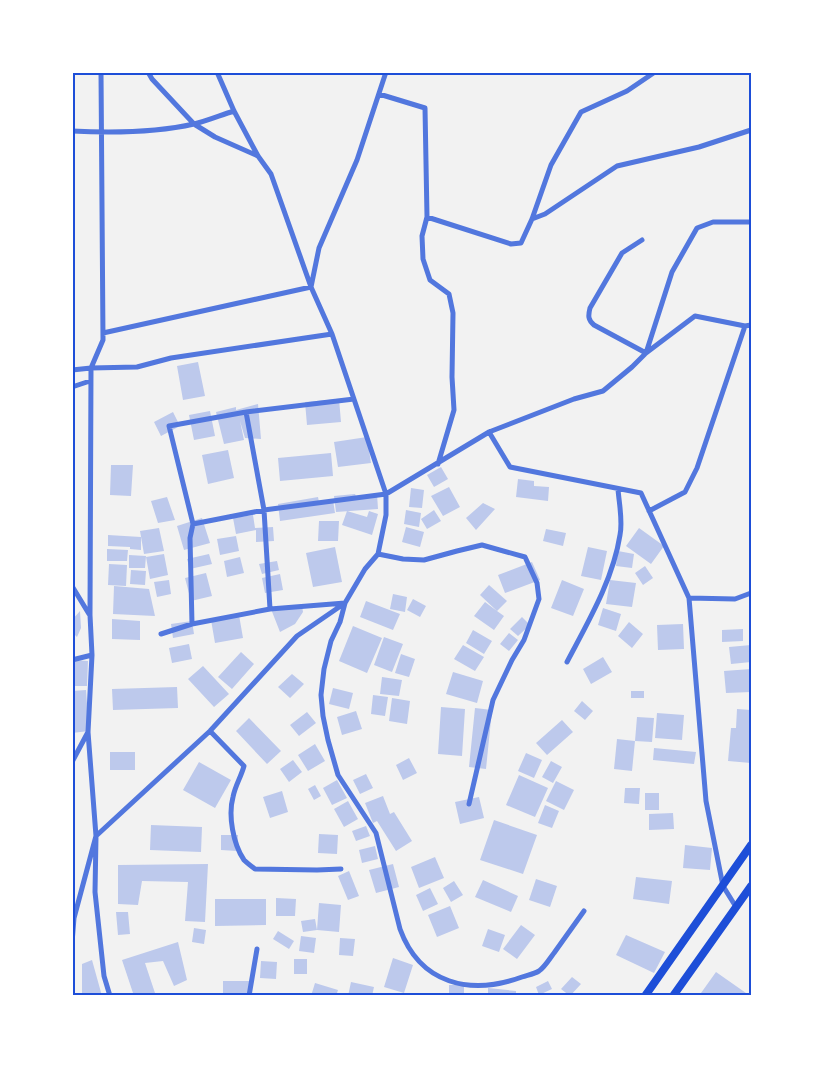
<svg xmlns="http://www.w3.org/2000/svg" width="823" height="1068" viewBox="0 0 823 1068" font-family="'Asap Condensed',sans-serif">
	<rect width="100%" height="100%" fill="#f2f2f2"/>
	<path fill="#bdc9ec" d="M198,362L205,396L183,400L177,366Z
		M339,399L341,422L307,425L305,402Z
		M258,404L261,439L245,438L240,421L244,440L224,444L216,412L236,407V410Z
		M210,411L215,436L194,440L189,415Z
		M173,412L180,426L161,436L154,422Z
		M367,437L371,463L338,467L334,442Z
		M228,450L234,478L208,484L202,455Z
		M331,453L333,476L280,481L278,458Z
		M111,465H133L131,496L110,495Z
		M441,467L448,479L434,487L427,475Z
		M518,479L534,481V486L549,487L548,501L516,497Z
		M449,487L460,507L443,516L431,496Z
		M411,488L424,490L422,508L409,507Z
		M355,494L356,496L377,494L378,509L336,512L334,496Z
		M167,497L175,520L158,523L151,501Z
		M318,497L319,502L333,500L335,513L280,521L278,504Z
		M483,503L495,509L476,530L466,518Z
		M406,510L421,513L419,527L404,524Z
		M434,510L441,521L427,529L421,519Z
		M347,511L367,517L369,511L378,514L372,535L342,525Z
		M253,515L255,528L273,527L274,541L256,542V530L236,534L233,518Z
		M202,518L210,543L184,550L177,526Z
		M319,521H339L338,541H318Z
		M406,527L424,532L420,547L402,542Z
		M159,528L164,551L144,554L140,531Z
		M639,528L664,546L651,564L626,546Z
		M546,529L566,533L563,546L543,541Z
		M108,535L141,537V550L130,549V547L108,546Z
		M236,536L239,551L220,555L217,539Z
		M335,547L342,582L313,587L306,553Z
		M588,547L607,551L601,580L581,576Z
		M107,549L128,550L127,561H107Z
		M618,551L634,554L632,568L616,566Z
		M164,554L168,575L150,579L146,557Z
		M209,554L212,564L190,569L187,559Z
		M129,555L146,556L145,568H129Z
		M240,557L244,573L227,577L224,561Z
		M277,561L279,570L262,574L259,564Z
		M532,562L540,580L505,593L498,575Z
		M109,564L127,565L126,586L108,585Z
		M645,566L653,578L643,585L635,573Z
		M131,570L146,571L145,585L130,584Z
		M206,573L212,596L191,601L185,578Z
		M280,574L283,590L265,593L262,578Z
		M169,580L171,594L157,597L154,582Z
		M562,580L584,589L573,616L551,608Z
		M610,580L636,583L632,607L606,604Z
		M489,585L507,601L497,611L504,616L494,630L474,616L485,602L497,611L480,595Z
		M114,586L149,589L155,616L113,614Z
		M393,594L407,597L405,612L390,609Z
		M413,599L426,606L420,617L407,610Z
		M366,601L400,614L393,630L360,617Z
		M302,606L303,612L295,624L280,632L271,609Z
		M603,608L621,614L616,631L598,625Z
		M80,611L81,628L77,637L72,632V620Z
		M239,615L243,638L215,643L211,620Z
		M522,617L530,625L518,636L510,629Z
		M112,619L140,621V640L112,639Z
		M192,621L194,634L173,638L171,624Z
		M629,622L643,634L632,648L618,636Z
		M683,624L684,649L658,650L657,625Z
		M353,626L382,638L367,673L339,661Z
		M743,629V641L722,642V630Z
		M473,630L492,641L484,654L466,643Z
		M509,633L518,640L509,651L500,644Z
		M384,637L403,644L392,672L374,665Z
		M189,644L192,659L172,663L169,648Z
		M463,645L484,657L475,671L454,659Z
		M751,645V662L731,664L729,647Z
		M241,652L254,664L232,689L218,677Z
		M401,654L415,659L409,677L395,673Z
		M603,657L612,672L591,684L583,669Z
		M72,660L88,661L87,686H72Z
		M203,666L229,694L214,707L188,679Z
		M751,669V692L726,693L724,671Z
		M453,672L483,681L477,703L446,694Z
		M292,674L304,684L290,698L278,687Z
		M382,677L402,680L399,696L380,694Z
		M177,687L178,708L113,710L112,689Z
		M333,688L353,693L349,709L329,704Z
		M86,690L89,731L72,733V691Z
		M631,691H644V698H631Z
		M373,695L388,697L385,716L371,714Z
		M392,698L410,701L407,724L389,721Z
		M582,701L593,711L585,720L574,711Z
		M441,707L465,709L462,756L438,754Z
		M475,708L492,710L486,769L469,767Z
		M737,709L751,710V763L728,761L731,728H736Z
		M356,711L362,729L342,735L337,717Z
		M307,712L316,723L299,736L290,725Z
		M657,713L684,715L682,740L655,738Z
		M637,717L654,718L652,742L635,741Z
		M249,718L281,751L267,764L236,731Z
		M562,720L573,732L547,755L536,743Z
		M617,739L635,741L632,771L614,769Z
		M315,744L325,761L308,771L298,755Z
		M654,748L696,752L694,764L653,760Z
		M110,752H135V770H110Z
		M526,753L542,760L534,778L518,771Z
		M409,758L417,773L403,780L396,765Z
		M293,760L302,772L289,782L280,769Z
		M551,761L562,767L553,783L542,777Z
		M199,762L231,780L215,808L183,790Z
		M366,774L373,788L360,794L353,780Z
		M519,775L548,788L535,817L506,805Z
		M337,780L347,798L332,805L323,788Z
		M556,781L574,790L564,810L546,801Z
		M315,785L321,796L314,800L308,789Z
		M625,788H640L639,804L624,803Z
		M282,791L288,812L270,818L263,797Z
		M645,793H659V810H645Z
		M383,796L390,814L394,812L412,841L396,851L377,821L373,823L365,803Z
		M479,797L484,818L460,824L455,802Z
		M348,801L358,819L344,827L334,809Z
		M545,805L559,811L552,828L538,823Z
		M673,813L674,829L649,830V814Z
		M494,820L537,835L523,874L480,860Z
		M151,825L202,827L201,852L150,850Z
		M366,826L370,836L356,841L352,831Z
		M319,834L338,835L337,854L318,853Z
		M221,835H238L237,851L221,850Z
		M685,845L712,848L710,870L683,868Z
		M375,846L378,859L362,863L359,850Z
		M435,857L444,878L419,888L411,867Z
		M208,864L205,922L185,921L188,882L142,881L138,905L118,904V865Z
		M393,864L399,887L376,893L369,870Z
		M349,871L359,896L348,900L338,876Z
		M636,877L672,881L669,904L633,899Z
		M536,879L557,886L550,907L529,900Z
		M483,880L518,896L511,912L475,897Z
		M454,881L463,895L451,902L443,888Z
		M430,888L438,904L423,911L416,895Z
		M276,898L296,899L295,916H276Z
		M215,899H266V925L215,926Z
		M319,903L341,905L339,932L317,930L303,932L301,921L315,919L317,930Z
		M450,906L459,928L437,937L428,915Z
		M116,912H128L130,934L118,935Z
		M521,925L535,935L517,959L503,949Z
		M194,928L206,930L204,944L192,942Z
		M488,929L505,935L499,952L482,946Z
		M278,931L294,941L289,949L273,939Z
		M626,935L665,952L654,973L616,955Z
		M301,936L316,938L314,953L299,951Z
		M340,938L355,939L353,956L339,955Z
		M178,942L187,980L174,986L163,961L145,963L156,996H134L122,960Z
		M393,958L413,965L404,993L384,987Z
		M294,959H307V974H294Z
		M92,960L102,996H82V964Z
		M261,961L277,962L276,979L260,978Z
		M716,972L746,993L744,996H706L701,993Z
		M572,977L581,984L570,996L561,989Z
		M223,981H249V996H223Z
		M548,981L552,989L539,995L536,987Z
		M351,982L374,987L372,996H348Z
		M315,983L338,990L336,996H311Z
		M449,985H464V996H449Z
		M488,988L516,991V996H488Z"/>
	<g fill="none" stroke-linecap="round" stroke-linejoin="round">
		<path stroke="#5277de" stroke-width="5" d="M148,72L152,79L194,124L215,137L258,156
			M379,94L425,108L427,217L422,236L423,259L430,280L449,294L453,313L452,377L454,410L438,464
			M72,131C112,133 154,133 194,124C207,121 221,115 234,111
			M427,217L511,244L521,243L532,219L551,165L581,112L627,91L655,72
			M532,219L545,214L617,166L699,147L751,130
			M642,240L622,253L590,308C588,316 588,320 594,325L646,353L672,272L697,228L713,222H751
			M103,333L311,287L271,174L258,156L234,111L217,72
			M72,370L91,368L137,367L171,358L332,334
			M72,387L90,381
			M246,412L264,510L270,609
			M489,432L510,467L641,493L689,598L706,801L723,886L736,907
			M649,511L685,492L697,468L745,326
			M193,524L264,510L386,494L489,432L574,399L603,391L632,367L646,353L695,316L745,326L751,325
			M378,554L403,559L424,560L457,551L482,545L525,557L537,583L539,599L524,640L512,660L493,700L469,804
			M72,586L89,614
			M689,598L735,599L751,593
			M192,624L190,538L193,524L169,426L246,412L354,399
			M161,634L192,624L270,609L345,603L340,622L331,641L324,669L321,695L323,716L328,740L338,775L376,833L400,929C420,984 470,996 522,977C528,975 534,974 539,971C545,967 550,958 554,953C564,939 574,925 584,911
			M72,660L92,655
			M567,662C588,622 613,580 620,535C623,521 619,503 618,489
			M210,731L244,766C241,777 235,786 233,797C228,815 233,844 244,860C247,863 251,866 255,869L317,870L341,869
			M72,762L88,732
			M72,943L74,918L96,836L88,732L92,655L90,615L91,368L103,340L101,72
			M110,996L104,976L95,892L96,836L210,731L297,636L345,603L365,569L378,554L386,515V494L332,334L311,287L319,248L357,160L386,72
			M249,996L257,949"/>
		<path stroke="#1d4ed8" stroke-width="8" d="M645,996L751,845
			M673,996L751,886"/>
	</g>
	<rect width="823" height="1068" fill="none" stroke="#ffffff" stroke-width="147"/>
	<rect x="74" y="74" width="676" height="920" fill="none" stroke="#1d4ed8" stroke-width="2"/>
</svg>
